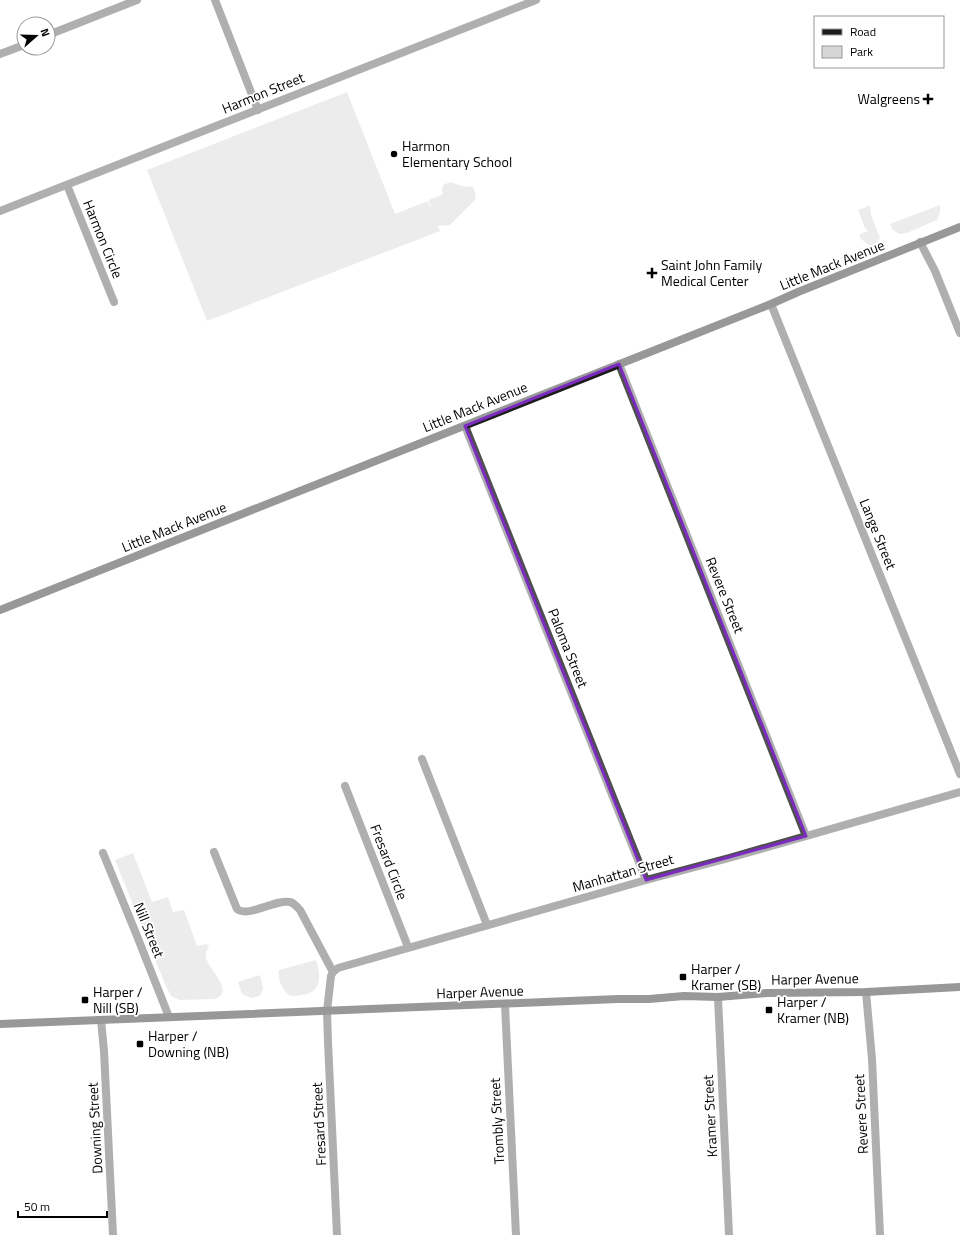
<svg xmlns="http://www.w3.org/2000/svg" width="960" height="1235" viewBox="0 0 960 1235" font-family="'Titillium Web',sans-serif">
	<rect width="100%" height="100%" fill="#fff"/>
	<path fill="#d6d6d6" d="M347,92L395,214L428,201L432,211L429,200L443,194L442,190L443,185L450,182L462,186L473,187L476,194L475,200L450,225L438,226L440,231L207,321L147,170Z
		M940,205V212L937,220L907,233L899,234L892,229L890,224Z
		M868,206H870L871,215L880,238L875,246H870L861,239L859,235L868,231L865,228L858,210Z
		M133,853L152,902L168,897L173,912L184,910L197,946L206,944L209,945C208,949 205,953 206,957C208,970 237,992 214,999L180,1000L171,996L165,984L115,860Z
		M316,960C321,975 322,994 301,995C297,996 293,997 289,995C282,991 277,977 279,970Z
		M260,975L263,988L260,996L251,998L242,994L238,982Z"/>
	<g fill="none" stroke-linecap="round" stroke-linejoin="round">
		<path stroke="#4f4f4f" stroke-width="8" d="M215,0L258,110
			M48,35L137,0
			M0,54L24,45
			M67,185L114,302
			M0,211L536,0
			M920,242L935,271L960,333
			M771,304L960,774
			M619,364L806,836
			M465,426L646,880
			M422,759L482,912L487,925
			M345,786L408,947
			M214,852L237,909C248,918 275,899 290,902C294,903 297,907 300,910L333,972
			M103,853L135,931L169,1017
			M866,992L872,1059L880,1235
			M718,997L729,1235
			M505,1005L516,1235
			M101,1020L104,1051L113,1235
			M337,1235L328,1042L327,1011L331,976L333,972L338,968L646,880L729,858L960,792"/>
		<path stroke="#1c1c1c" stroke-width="8" d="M0,610L771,304L798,292L960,227
			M0,1024L618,999H649L684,996L718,997L767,993L866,992L960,987"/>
	</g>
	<path d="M0 0H960V1235H0ZM619,364L806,836L646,880L465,426Z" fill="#fff" fill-opacity=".55" fill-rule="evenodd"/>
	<path fill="none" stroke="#7b2cbf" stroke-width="3" stroke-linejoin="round" d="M619,364L806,836L646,880L465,426Z"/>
	<g fill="#000" stroke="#fff" stroke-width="1.5">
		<path d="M926 93h4v4h4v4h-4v4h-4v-4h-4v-4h4z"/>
		<circle cx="394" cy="154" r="4"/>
		<path d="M650 267h4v4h4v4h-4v4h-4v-4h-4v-4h4z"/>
		<rect x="679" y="973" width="8" height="8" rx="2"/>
		<rect x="81" y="996" width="8" height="8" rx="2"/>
		<rect x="765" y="1006" width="8" height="8" rx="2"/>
		<rect x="136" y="1040" width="8" height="8" rx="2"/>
	</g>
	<g text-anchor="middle" stroke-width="3.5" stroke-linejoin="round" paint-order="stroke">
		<g font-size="14" fill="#000" stroke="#fff">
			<text transform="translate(263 93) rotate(-22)" y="5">Harmon Street</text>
			<text transform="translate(103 239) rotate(68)" y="5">Harmon Circle</text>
			<text transform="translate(832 265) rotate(-22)" y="5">Little Mack Avenue</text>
			<text transform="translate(475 407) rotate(-22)" y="5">Little Mack Avenue</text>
			<text transform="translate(174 527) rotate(-22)" y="5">Little Mack Avenue</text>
			<text transform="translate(878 534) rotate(68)" y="5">Lange Street</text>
			<text transform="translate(725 595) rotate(68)" y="5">Revere Street</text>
			<text transform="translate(568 648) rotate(68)" y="5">Paloma Street</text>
			<text transform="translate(389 862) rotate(69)" y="5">Fresard Circle</text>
			<text transform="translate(623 873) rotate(-16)" y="5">Manhattan Street</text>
			<text transform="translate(149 930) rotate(68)" y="5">Nill Street</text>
			<text transform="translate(815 979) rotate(-1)" y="5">Harper Avenue</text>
			<text transform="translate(480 992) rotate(-2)" y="5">Harper Avenue</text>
			<text transform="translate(861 1114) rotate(-93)" y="5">Revere Street</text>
			<text transform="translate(710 1116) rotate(-93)" y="5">Kramer Street</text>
			<text transform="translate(497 1121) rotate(-93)" y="5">Trombly Street</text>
			<text transform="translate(319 1124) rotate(-93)" y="5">Fresard Street</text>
			<text transform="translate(95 1128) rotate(-93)" y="5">Downing Street</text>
		</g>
		<g font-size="14" fill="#000" stroke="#fff" text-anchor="start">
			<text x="920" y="104" text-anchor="end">Walgreens</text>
			<text x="402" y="151">Harmon<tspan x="402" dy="16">Elementary School</tspan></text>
			<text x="661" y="270">Saint John Family<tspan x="661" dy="16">Medical Center</tspan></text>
			<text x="691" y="974">Harper /<tspan x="691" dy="16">Kramer (SB)</tspan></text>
			<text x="93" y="997">Harper /<tspan x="93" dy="16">Nill (SB)</tspan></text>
			<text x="777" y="1007">Harper /<tspan x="777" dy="16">Kramer (NB)</tspan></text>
			<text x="148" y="1041">Harper /<tspan x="148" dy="16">Downing (NB)</tspan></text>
		</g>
	</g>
	<rect x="814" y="16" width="130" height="52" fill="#ffffff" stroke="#999999"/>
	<rect x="822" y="29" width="20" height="6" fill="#1c1c1c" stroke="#999999"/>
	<text x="850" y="36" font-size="12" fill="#000000">Road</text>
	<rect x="822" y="46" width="20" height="12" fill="#d6d6d6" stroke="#999999"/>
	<text x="850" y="56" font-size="12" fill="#000000">Park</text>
	<g transform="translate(36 36) rotate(70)"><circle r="19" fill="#ffffff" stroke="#999999"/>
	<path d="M0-3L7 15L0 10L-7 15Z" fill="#000000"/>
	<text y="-6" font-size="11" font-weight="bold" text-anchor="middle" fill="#000000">N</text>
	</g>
	<path d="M18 1211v6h89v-6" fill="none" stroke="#000000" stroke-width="2"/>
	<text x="24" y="1211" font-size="12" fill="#000000" stroke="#ffffff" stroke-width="3" paint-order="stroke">50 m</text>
</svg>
